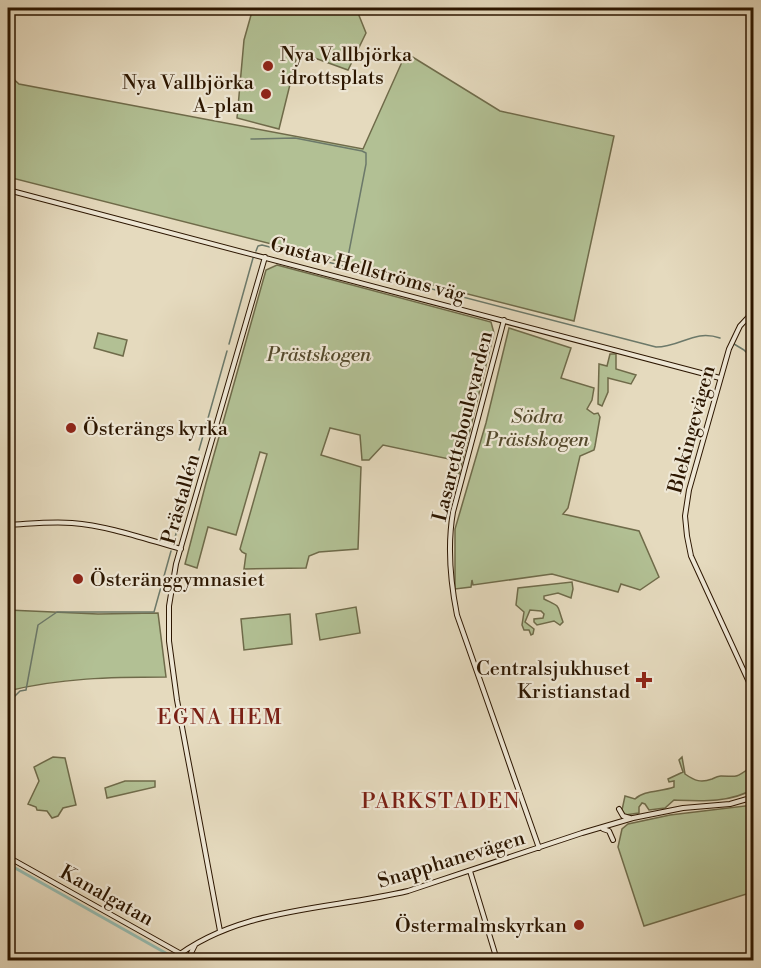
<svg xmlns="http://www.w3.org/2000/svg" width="761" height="968" viewBox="0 0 761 968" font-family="'Libre Bodoni',serif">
	<rect width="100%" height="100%" fill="#e5dabe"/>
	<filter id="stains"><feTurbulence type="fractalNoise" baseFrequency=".00333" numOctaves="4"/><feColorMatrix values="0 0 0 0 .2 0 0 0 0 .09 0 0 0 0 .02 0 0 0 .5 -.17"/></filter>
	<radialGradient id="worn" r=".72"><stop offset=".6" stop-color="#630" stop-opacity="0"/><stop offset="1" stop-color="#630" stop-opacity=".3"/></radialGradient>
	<path fill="#b2c094" stroke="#6f6b4a" stroke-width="1.5" d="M253,8H356L366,33L348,70L298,52L279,129L237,118L244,40Z
		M406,53L500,111L614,136L574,321L8,177V74L19,84L363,149Z
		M277,265L491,322L494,333L459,474L452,472L454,460L383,445L369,460H362L360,435L330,428L321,455L361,467L358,549L319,552L309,556L306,568L244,569L246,554L242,552L240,549L267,454L260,452L236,535L208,527L197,568L185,564L206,483L266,270Z
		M509,328L571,348L561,378L594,388L592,400L587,409L594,414L598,413L600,417L595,446L594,450L580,456L568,508L563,514L639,531L659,577L640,590L621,584L618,592L552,574L473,585L472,580L471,587L455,589V529L486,423Z
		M98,333L127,340L123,356L94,348Z
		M610,354H616V369L636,375L631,384L608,378V392L602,406L598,404L599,364L607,366Z
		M572,582L573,589L571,598L558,593L544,596V599C562,608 556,603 563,622L560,625L554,621L537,625L534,622V619L543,618L544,614L541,611L530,610L525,622L534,629L533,634L531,635L529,630H524L522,625L524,612L516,605L518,588Z
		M356,607L360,633L320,640L316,614Z
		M8,610L98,614L158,613L166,677C112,677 60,678 8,691Z
		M290,614L292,644L244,650L241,619Z
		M53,757L65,758L76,805L63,808L58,816L52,818L47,811L37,810L36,807L28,804L39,781L34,767Z
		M682,757L685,774C695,781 701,783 712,779C714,778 719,776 721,776C735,776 735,779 748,769L753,776V789C731,803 700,801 674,800L665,808L649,810L645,804L642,803L639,807V813L625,815L622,810L625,796L635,799C644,790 661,792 674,787V781L669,782L668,779L683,772L679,760Z
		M125,781H155V787L107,798L105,788Z
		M753,805V892L644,926L618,847L622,829L628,824L670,815Z"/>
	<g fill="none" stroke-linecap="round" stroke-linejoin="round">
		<path stroke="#6c796a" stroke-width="1.5" d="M251,139L295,138L362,151L366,153V164L347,262
			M256,251L258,246L262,245L656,347C681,347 694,329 720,338
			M229,344L253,258
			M734,344L744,350L754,360
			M199,450L227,351
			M174,541L197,458
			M8,703L20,691L26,690L38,625L57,612H154L171,551"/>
		<path stroke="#96bbb0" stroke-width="3" d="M8,864L178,960"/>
		<defs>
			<path id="secondary" d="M8,190L720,378
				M754,311L740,326L729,349L689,490L685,516L687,536L691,556L754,693
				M504,320L453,512C447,547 450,580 457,615L539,848
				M8,525C29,524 51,521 72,523C109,526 145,539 181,549
				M619,809L623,816L630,818
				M603,829L609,831L613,840
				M8,857L192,960
				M470,871L497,960
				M220,931L177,700L169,641V606L176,564L265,257
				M172,960C238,907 329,910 408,891L582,833L633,818L683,808L730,804L754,797
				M194,960L191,953L195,945"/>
		</defs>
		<use href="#secondary" stroke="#2c1600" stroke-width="6"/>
		<use href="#secondary" stroke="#eee7d5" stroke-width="4"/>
	</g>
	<g fill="#8f2418" stroke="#eee7d5" stroke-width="2">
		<circle cx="268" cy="66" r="6"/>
		<circle cx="266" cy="94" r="6"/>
		<circle cx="71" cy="428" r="6"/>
		<circle cx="78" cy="579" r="6"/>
		<path d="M641 671h6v6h6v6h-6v6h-6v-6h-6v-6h6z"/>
		<circle cx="579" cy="925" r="6"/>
	</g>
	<g text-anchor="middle" stroke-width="4.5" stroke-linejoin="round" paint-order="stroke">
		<g font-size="20" fill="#2c1600" stroke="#eee7d5" text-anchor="start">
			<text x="280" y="61">Nya Vallbjörka<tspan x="280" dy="23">idrottsplats</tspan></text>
			<text x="254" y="89" text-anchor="end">Nya Vallbjörka<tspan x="254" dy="23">A-plan</tspan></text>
			<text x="83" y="435">Österängs kyrka</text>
			<text x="90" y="586">Österänggymnasiet</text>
			<text x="630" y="675" text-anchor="end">Centralsjukhuset<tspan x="630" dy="23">Kristianstad</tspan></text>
			<text x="567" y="932" text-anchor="end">Östermalmskyrkan</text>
		</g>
		<g font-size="20" fill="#2c1600" stroke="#eee7d5">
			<text transform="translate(368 269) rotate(15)" y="7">Gustav Hellströms väg</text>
			<text transform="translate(462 426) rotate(-76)" y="7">Lasarettsboulevarden</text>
			<text transform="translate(691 429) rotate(-75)" y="7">Blekingevägen</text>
			<text transform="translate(180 499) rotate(-74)" y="7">Prästallén</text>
			<text transform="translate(451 859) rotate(-17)" y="7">Snapphanevägen</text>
			<text transform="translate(107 895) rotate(29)" y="7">Kanalgatan</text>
		</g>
		<g font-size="20" font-style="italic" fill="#54492c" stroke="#eee7d5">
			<text x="319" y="361">Prästskogen</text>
			<text x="537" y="423">Södra<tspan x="537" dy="23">Prästskogen</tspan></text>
		</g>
		<g font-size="21" letter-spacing="1.5" fill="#7a1f14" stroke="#eee7d5">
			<text x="220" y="724">EGNA HEM</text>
			<text x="441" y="808">PARKSTADEN</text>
		</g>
	</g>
	<rect width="761" height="968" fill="none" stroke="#e5dabe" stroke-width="30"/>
	<rect x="9" y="9" width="743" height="950" fill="none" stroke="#2c1600" stroke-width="3"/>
	<rect x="15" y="15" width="731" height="938" fill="none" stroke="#2c1600" stroke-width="1.5"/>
	<rect width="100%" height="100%" filter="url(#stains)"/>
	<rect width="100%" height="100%" fill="url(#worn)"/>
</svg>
